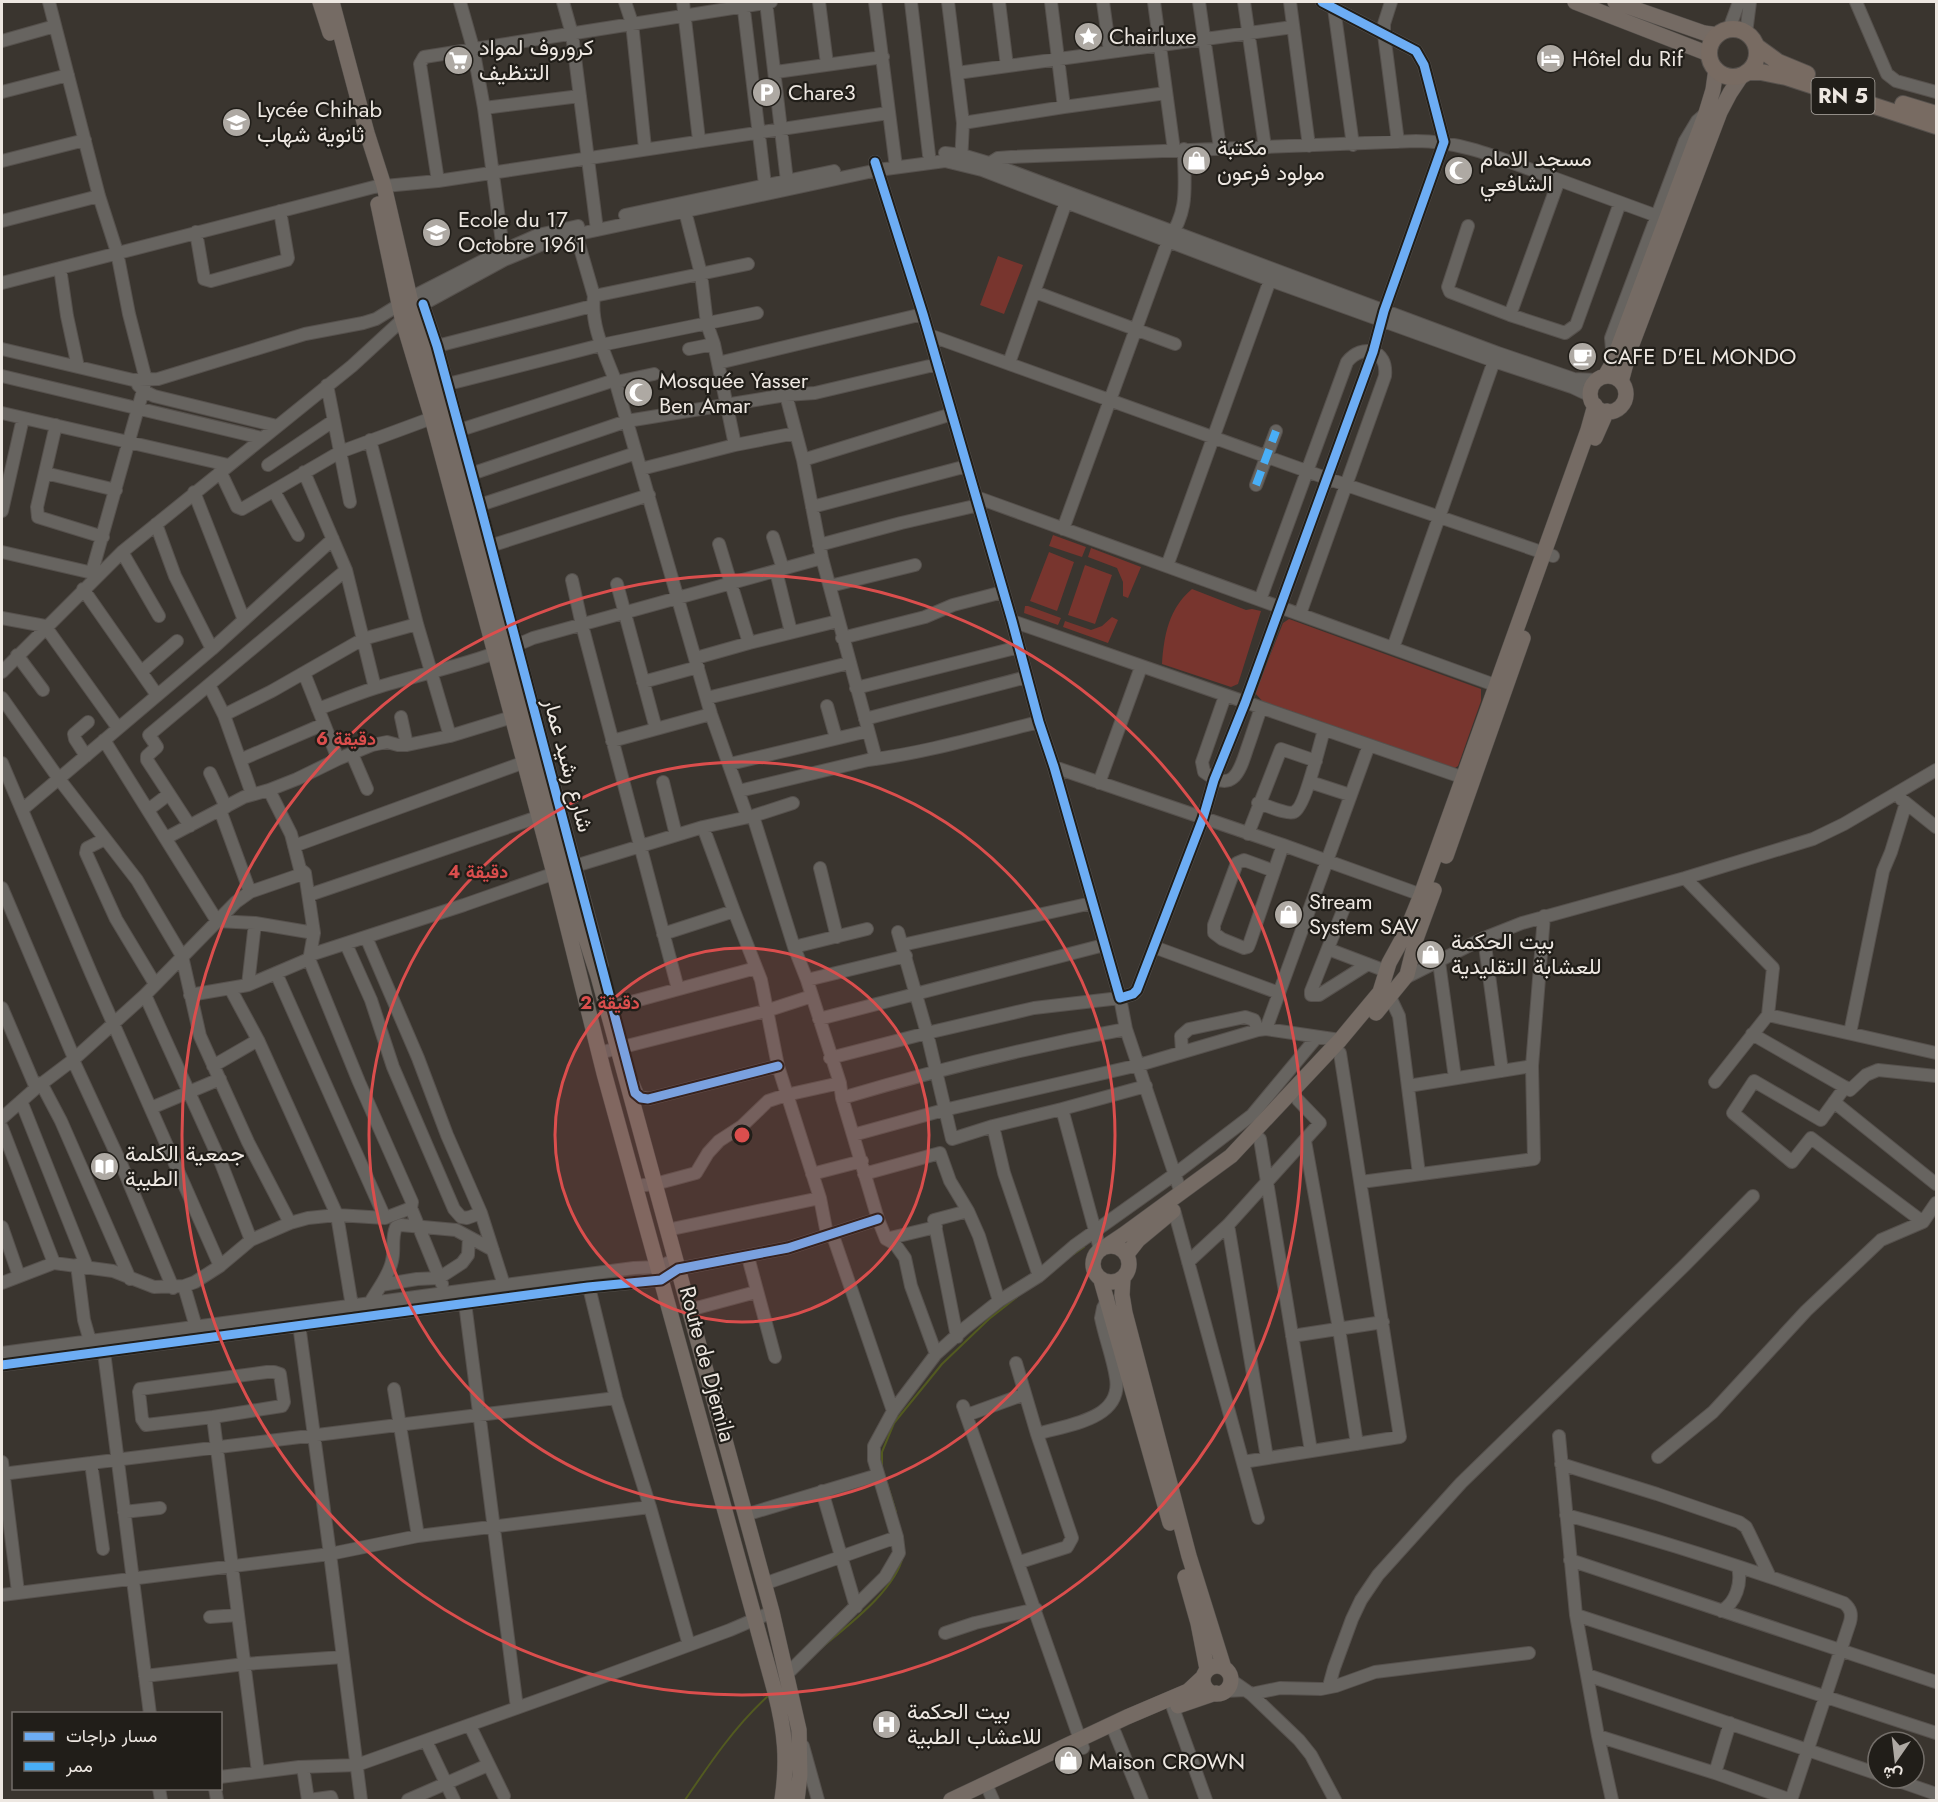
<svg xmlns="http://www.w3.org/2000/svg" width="1938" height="1802" viewBox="0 0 1938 1802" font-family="Jost,Vazirmatn,sans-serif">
	<rect width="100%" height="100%" fill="#3a352f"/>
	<path fill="#78352e" d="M998,256L1023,265L1004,314L980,305Z
		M1053,535L1086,547L1082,557L1049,546Z
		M1091,548L1141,567L1128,598L1123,596V582L1117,568L1088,557Z
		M1049,552L1074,562L1057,611L1030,601Z
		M1085,565L1112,575L1095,624L1068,615Z
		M1192,589L1246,610L1252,609L1261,611L1238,684L1231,687L1162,664C1164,635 1169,608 1192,589Z
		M1025,606H1028L1061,618L1058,625L1024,613Z
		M1112,617L1118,620L1108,643L1063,627L1065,621L1091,630L1102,626Z
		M1289,619L1481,689V701L1458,766L1450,771L1265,704L1255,693L1283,623Z"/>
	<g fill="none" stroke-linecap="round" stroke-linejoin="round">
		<path stroke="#525a20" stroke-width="2" d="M1074,1254L1084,1247
			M882,1466V1452L894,1423L942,1364L989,1319L1017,1297
			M887,1483L896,1512
			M820,1649C847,1626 895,1591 903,1556
			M685,1800C710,1763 735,1726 769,1695"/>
		<defs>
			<path id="minor" d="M49,2L99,196L117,252L129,314L146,380L92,572
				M460,2L473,48L484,108L504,257
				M563,2L572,34L597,230
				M625,2L632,23L645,148
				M683,2L699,140
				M743,2L766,193
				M766,2L787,181
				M819,2L827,64
				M875,2L896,167
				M911,2L929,155
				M948,2L963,123L961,163
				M999,2L1007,66
				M1051,2L1064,107
				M1103,2L1110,52
				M1154,2L1174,150
				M1199,2L1220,148
				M1244,2L1265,147
				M1290,2L1309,146
				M1391,2L1384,24V34L1398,142
				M1856,2L1887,74L1896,81L1936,92
				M1334,8L1353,145
				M1729,29L1739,2
				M1746,33L1750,2
				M2,41L55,26
				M776,72L883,57
				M957,73L1293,27
				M2,92L68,75
				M484,108L580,96
				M963,123L1064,107L1166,93
				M945,153L962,155L989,163L1498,353L1574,379L1597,380
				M2,161L85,140
				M875,162L923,314L1012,621L1039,722L1054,767L1120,998L1133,994L1137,990L1203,818L1214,780L1245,703L1373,352L1384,311L1444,142L1424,65L1416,51L1322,2
				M987,165L998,158L1011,157L1416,141C1461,141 1499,158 1540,173C1579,187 1618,202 1657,216
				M438,181L420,64L424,57L771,2
				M685,211L701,274L707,324L714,344L735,445
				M625,215L834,171
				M2,221L99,196
				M1468,226L1448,287L1450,292L1510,315L1565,333L1576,325L1620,203
				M196,232L204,279L211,281L287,260L288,258L280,211
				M576,234L594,296C590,324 605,354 615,380L711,714L747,816
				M60,268L67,316L78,367
				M2,283L374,187L438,181L888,113
				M1035,292L1175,344
				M594,296L748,264
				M423,304L437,346L602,966
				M1510,315L1559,180
				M929,335L1326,478L1553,556
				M437,346L592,306
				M2,349L133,380L158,379L305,334L363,323L376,319L410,298L504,250L538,235L578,226
				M689,349L714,344
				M1613,360L1611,338L1685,141L1697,121L1705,114
				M718,363L923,314
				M1009,363L1066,202
				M2,376L262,438
				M616,382L654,374
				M448,384L601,345L757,313
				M138,385L144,391L154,396L277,426
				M327,385L350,502
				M786,395L803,460L822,558L876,759
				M2,413L228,465
				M56,425L37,507L38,517L103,537
				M460,430L615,380
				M370,440L417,624L450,736
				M803,460L952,414
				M268,465L333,421
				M641,469L735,445L796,433
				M220,471L237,507L242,509L340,452L432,418
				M304,472L346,570L375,688
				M45,473L116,490
				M471,474L627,421L786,395L815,393L938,364
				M1256,485L1276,431
				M274,491L298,535
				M194,492L244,620
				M976,497L1503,688
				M480,505L636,453
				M812,507L967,466
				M2,511L23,418
				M156,524L175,576L212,649
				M1063,529L1168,241C1190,208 1184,187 1184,149
				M773,537L783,569
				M719,544L749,643
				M819,545L901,523L979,505
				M490,546L649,495
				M2,552L97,574
				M122,552L159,616
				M1167,566L1270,280
				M776,571L791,632
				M572,580L582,625L678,989
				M617,584L656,729
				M830,586L915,565
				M83,589L157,695
				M1260,600L1347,362C1362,343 1388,349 1385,376L1300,614
				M2,618L45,626L118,728
				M1012,621L1470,780
				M842,638L925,617L953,605L1003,592
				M1393,648L1494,361
				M17,655L43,690
				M696,658L749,643L838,621
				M2,672L122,552L352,366L414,309L504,260L555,239L878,170L945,161L982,170L1270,280L1494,361L1572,387L1591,396
				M141,672L177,641
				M304,673L338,759
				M643,682L698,667
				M209,685L224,715L252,794
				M856,688L1019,647
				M1225,696L1202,762L1204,772C1232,793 1239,774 1247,749C1252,735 1256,722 1261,708
				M2,698L59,779L137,880L182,956L200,1036L248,1142L290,1223
				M707,698L849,663
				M827,706L836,738
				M318,709C337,702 356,694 375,688C428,672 483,661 533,638L822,558
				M224,715L272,691L363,639L417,624
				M401,717L407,745
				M865,719L1027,677
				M104,740L217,921L255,923L314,933
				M612,741L711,714
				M352,754L367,789
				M86,756L75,739L74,734L88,722
				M240,760L324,724
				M2,763L91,973L220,1266
				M730,764L868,731
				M1054,767L1283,845L1430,898
				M210,773L226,807
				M663,782L676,835
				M1310,782L1350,795
				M1099,783L1141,667
				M269,790L291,834L300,869L305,873
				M739,791L868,760C925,753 982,736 1039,722
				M1901,799L1936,827
				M1258,803C1266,805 1288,815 1294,812C1305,808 1320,743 1324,730
				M23,809L212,649L333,539
				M148,810L169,794
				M220,810L250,892
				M753,816L794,947L807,980L840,1083L842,1098L878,1219L886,1239L895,1244L905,1258L911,1286L936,1354
				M190,826L147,760V756L157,747L149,735L346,570
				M1248,834L1281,749L1316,761
				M166,838L244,797L269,790L297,779L338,759L372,745L387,742L398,745H407L450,736L512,717
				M105,839L87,848L86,853L116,919L155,984
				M294,846L533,759
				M820,868L837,937
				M1274,871L1244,860L1237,863L1214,925V933L1222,939L1244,948L1248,947L1250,942L1283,845
				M1685,878L1773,968L1768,1015L1715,1082
				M2,888L74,1058
				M309,895L538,817
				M1344,908L1311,991V995H1319L1368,964
				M734,911L761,980L778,1066L820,1198L827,1234
				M663,934L734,911L703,827
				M366,937L418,1058L447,1135L481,1213L504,1285
				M1484,938L1502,1071
				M346,944L371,1000L393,1067L454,1209L461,1217L467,1218L481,1213
				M902,945L1092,903
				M794,947L867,929
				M1154,947L1279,993
				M1328,949L1386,971
				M1439,962L1455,1078
				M276,973L385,1218L411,1208L412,1202L359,1082L309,959
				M1405,978L1484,938L1522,923L1685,878L1813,839L1844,824L1936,770
				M807,980L906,956
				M248,985L255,923
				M145,995L221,1163L251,1240
				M190,995L248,985L309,959L310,955L464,905L575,866L703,827L753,816L793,803
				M1390,997L1399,1016L1419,1174
				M613,1007L756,968
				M2,1008L36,1088
				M1768,1015L1936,1053
				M819,1019L1104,945
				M1266,1029L1369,745
				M1850,1033L1883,871L1891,852L1906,803
				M1752,1034L1850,1090L1866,1075L1878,1070L1936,1076
				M1182,1051L1181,1036L1189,1029L1245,1017L1254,1020L1258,1030
				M599,1053L769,1010L812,996
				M830,1058L927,1033L898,932
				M73,1060L122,1166L173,1288
				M213,1066L258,1040
				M41,1083L61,1121L130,1279
				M633,1084L638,1096L648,1099L778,1066
				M1408,1086L1532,1066
				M1845,1087L1821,1120L1754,1081L1733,1113L1792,1162L1811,1138L1923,1222
				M842,1098C936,1070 1029,1047 1126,1029
				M21,1101L87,1267
				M1834,1102L1936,1184
				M151,1108L220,1079
				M2,1118L36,1088L73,1060L145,995L236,902L250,892L305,873L314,933L310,955
				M993,1126L1062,1109
				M2,1128L54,1263
				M853,1135L944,1110L1139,1065L1258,1030L1266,1029L1340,1040
				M1260,1139L1311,1451
				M1305,1141L1339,1329L1357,1444
				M812,1174L862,1161
				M864,1174L940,1153L950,1181L968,1211L979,1236L999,1301
				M1361,1182L1534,1159L1532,1066L1544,916
				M635,1186L655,1184L696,1173L708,1153L719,1141L742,1126L768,1101L786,1095L840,1083
				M411,1208L442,1284
				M1174,1210L1258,1518
				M1228,1225L1267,1458
				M2,1227L19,1276
				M667,1230L820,1198
				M886,1239L936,1227
				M1100,1249L1062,1109L1146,1086
				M748,1257L775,1357
				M1188,1262L1228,1225L1320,1123L1298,1100
				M77,1265L84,1320L90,1341L104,1352L150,1714
				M1039,1276L1004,1173L993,1126L952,1139L927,1033L1034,1008L1120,998L1126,1029L1181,1193
				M587,1279L616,1398L650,1507L689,1645
				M2,1283L54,1263L113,1271L154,1287L184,1286L195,1282L220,1266L251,1240L290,1223L308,1218L337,1215L258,1040L230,988
				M381,1285L417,1279L439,1278L462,1263L468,1255L469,1237L493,1250
				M184,1286L196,1327
				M370,1303C377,1290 389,1276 392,1261C395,1249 391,1239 396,1227L401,1225L456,1230L469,1237
				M465,1303L517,1708
				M352,1306L337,1215L385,1218
				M689,1310L756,1292
				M298,1317L330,1554L418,1536L650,1507
				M1292,1336L1383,1322
				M957,1337L934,1220L968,1211
				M2,1353L504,1285L634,1268L658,1267L675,1260
				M1016,1363L1037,1434L1072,1538L1067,1547L1020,1562
				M2,1365L588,1287L661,1280L678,1269L788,1248L878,1219
				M394,1389L418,1536
				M963,1406L1083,1748
				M893,1411L936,1354L965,1328L999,1301L1039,1276L1074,1246L1175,1174L1252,1115L1317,1037
				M967,1415L1025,1394
				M213,1417L282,1406L284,1402L280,1374L274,1372H267L140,1389L139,1392L142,1419L146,1425L213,1417L258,1772
				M1037,1434C1066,1425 1123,1420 1116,1378C1113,1358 1105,1338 1101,1318L1103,1308L1108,1299
				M1559,1436L1576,1615L1598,1736L1612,1800
				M1658,1457L1713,1412L1806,1311L1881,1240L1923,1222L1936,1203
				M2,1462L18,1592
				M1243,1462L1400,1437L1340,1053
				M91,1463L103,1549
				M1561,1464L1657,1494L1739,1522L1746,1527L1749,1533L1770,1577
				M2,1474L616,1398
				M822,1491L856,1607
				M124,1512L160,1508
				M745,1515L878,1475
				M1566,1515C1660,1540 1753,1570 1844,1603C1851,1609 1852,1614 1850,1622L1791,1800
				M1570,1560L1936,1682
				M764,1584L897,1537
				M2,1595L330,1554L361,1800
				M1721,1611C1736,1603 1742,1583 1738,1567
				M1576,1615L1936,1733
				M210,1617L238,1615
				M945,1633L975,1623L1036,1609
				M787,1674L885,1577L899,1553L897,1537L874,1460V1446L893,1411L832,1233
				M1587,1675L1878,1774
				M145,1676L245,1664L343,1657
				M1231,1680L1251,1694L1299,1740L1311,1755L1335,1800
				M1329,1686L1334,1668L1352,1619L1361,1600L1378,1575L1461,1483L1685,1265L1753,1196
				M1225,1691L1245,1690
				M1251,1694L1280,1688L1321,1689L1336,1686L1375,1672L1529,1653
				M1173,1708L1206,1800
				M470,1726L504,1796
				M1115,1733L1142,1800
				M1598,1736L1715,1773L1791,1800
				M426,1741L454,1800
				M803,1746L818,1800
				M303,1767L308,1800
				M1715,1773L1730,1723
				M220,1777L299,1767L357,1765L567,1690L730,1630L772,1612
				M1890,1778L1936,1794
				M159,1788L161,1800
				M215,1788L217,1800
				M989,1791L993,1800
				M308,1800L331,1797L332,1800
				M408,1800L488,1765"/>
			<path id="major" d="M320,2L330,33
				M332,2L367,133L384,186L410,298L571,893L598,976L772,1612L799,1730L800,1775L797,1800
				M1575,2L1709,54
				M1615,2L1704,33L1718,35
				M378,204L402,318L432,418L554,873L604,1073L775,1692C785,1731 788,1760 782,1800
				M1605,376L1612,364L1706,113L1713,90L1716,69
				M1590 394a18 18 0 1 1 36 0a18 18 0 1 1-36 0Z
				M1621,382L1629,352L1720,112L1730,93L1742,75
				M1595,438L1607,411
				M1446,856L1523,638
				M1376,1013L1407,975L1416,939L1434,890
				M1093 1264a18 18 0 1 1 36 0a18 18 0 1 1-36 0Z
				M1105,1247L1123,1235L1231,1156L1340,1040L1380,992L1389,963L1406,932L1421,895L1588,430L1595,405
				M1127,1254L1138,1240L1173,1211
				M1123,1278L1122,1295L1125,1313L1189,1556L1224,1668
				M1101,1280L1170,1523
				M1185,1577L1198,1623L1207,1669
				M1203 1680a14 14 0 1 1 28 0a14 14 0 1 1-28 0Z
				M1178,1706L1216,1693
				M951,1800L1127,1717L1188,1691L1203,1677"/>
			<path id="highway" d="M1709 53a24 24 0 1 1 48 0a24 24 0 1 1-48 0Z
				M1756,46L1778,62L1807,74
				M1747,72H1761L1786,77L1936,126
				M1903,104L1936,114"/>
		</defs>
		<use href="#minor" stroke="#56514d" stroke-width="14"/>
		<use href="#major" stroke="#56514d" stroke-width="16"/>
		<use href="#highway" stroke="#56514d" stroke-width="18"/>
		<use href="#minor" stroke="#676460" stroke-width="12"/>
		<use href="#major" stroke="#756b64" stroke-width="15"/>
		<use href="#highway" stroke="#786b62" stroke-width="16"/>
		<path stroke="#49aef6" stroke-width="8" stroke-dasharray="15 8" stroke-linecap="butt" d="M1256,485L1276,431"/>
		<defs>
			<path id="cycleway" d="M875,162L923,314L1012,621L1039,722L1054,767L1120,998L1133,994L1137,990L1203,818L1214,780L1245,703L1373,352L1384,311L1444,142L1424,65L1416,51L1322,2
				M423,304L437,346L480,505L635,1093L641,1098L648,1099L778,1066
				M2,1365L588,1287L661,1280L678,1269L788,1248L878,1219"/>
		</defs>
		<use href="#cycleway" stroke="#211e19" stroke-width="13"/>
		<use href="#cycleway" stroke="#6dadf4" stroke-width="9"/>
	</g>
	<circle cx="742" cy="1135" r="187" fill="#db4e4d" fill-opacity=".12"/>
	<g fill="none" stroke="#db4e4d" stroke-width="3">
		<circle cx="742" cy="1135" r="187"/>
		<circle cx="742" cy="1135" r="373"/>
		<circle cx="742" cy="1135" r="560"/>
	</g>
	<defs>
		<symbol id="sight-disc" viewBox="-11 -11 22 22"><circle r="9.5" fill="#aea9a3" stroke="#211e19"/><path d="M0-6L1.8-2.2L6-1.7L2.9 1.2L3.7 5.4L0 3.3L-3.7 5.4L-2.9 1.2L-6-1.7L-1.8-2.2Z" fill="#fff"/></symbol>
		<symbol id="hotel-disc" viewBox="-11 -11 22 22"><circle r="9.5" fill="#aea9a3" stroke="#211e19"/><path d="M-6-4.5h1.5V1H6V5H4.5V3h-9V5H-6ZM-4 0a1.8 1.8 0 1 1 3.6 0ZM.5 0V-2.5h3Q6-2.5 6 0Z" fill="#fff"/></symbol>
		<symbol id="supermarket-disc" viewBox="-11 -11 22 22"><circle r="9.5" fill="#aea9a3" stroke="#211e19"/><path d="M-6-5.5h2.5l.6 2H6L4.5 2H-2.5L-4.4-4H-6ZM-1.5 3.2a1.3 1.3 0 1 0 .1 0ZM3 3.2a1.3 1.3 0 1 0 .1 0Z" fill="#fff"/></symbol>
		<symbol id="parking-disc" viewBox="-11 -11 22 22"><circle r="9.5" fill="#aea9a3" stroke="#211e19"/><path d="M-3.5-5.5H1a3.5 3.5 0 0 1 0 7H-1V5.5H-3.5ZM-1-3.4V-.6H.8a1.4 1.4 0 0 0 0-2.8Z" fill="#fff"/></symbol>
		<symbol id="school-disc" viewBox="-11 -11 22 22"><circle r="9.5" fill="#aea9a3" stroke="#211e19"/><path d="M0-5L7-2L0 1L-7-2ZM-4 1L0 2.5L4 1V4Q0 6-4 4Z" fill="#fff"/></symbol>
		<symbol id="shop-disc" viewBox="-11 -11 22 22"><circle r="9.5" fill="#aea9a3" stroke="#211e19"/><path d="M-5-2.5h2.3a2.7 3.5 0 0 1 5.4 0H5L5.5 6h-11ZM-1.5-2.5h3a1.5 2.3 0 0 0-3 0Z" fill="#fff"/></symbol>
		<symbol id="mosque-disc" viewBox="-11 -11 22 22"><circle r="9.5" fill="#aea9a3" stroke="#211e19"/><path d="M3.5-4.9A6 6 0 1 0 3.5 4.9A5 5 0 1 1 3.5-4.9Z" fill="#fff"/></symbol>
		<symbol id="cafe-disc" viewBox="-11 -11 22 22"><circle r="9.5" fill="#aea9a3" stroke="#211e19"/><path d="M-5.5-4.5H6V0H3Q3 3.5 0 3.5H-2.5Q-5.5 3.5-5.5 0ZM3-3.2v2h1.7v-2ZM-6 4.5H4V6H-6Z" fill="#fff"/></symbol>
		<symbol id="library-disc" viewBox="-11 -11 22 22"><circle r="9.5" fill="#aea9a3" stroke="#211e19"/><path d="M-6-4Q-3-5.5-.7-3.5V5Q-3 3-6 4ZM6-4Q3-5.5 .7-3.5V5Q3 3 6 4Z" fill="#fff"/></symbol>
		<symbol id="hospital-disc" viewBox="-11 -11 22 22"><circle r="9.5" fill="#aea9a3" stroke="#211e19"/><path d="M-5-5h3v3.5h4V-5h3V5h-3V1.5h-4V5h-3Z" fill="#fff"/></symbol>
	</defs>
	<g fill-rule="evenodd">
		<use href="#sight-disc" x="1072" y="20" width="33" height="33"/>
		<use href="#hotel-disc" x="1534" y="42" width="33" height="33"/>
		<use href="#supermarket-disc" x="442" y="44" width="33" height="33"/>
		<use href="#parking-disc" x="750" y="76" width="33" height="33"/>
		<use href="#school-disc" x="220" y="106" width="33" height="33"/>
		<use href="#shop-disc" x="1180" y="144" width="33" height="33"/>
		<use href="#mosque-disc" x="1442" y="154" width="33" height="33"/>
		<use href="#school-disc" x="420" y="216" width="33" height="33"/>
		<use href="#cafe-disc" x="1566" y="340" width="33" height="33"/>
		<use href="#mosque-disc" x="622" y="376" width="33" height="33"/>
		<use href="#shop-disc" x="1272" y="898" width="33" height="33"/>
		<use href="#shop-disc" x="1414" y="938" width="33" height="33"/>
		<use href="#library-disc" x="88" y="1150" width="33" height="33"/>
		<use href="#hospital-disc" x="870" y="1708" width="33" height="33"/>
		<use href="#shop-disc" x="1052" y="1744" width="33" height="33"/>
	</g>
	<g text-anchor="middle" stroke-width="4.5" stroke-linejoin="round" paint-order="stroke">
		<rect fill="#211e19" stroke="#b0aba5" stroke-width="1.5" x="1811.5" y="78" width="63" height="36" rx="4.5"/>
		<g font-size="21" font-weight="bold" fill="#ede7e1">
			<text x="1843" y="103">RN 5</text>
		</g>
		<g font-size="22" fill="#ede7e1" stroke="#211e19" text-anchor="start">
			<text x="1109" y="44">Chairluxe</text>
			<text x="479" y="55">كروروف لمواد<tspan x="479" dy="25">التنظيف</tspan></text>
			<text x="1572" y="66">Hôtel du Rif</text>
			<text x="788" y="100">Chare3</text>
			<text x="257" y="117">Lycée Chihab<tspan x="257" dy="25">ثانوية شهاب</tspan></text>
			<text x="1217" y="155">مكتبة<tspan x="1217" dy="25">مولود فرعون</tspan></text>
			<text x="1480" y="166">مسجد الامام<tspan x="1480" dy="25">الشافعي</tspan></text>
			<text x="458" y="227">Ecole du 17<tspan x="458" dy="25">Octobre 1961</tspan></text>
			<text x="1603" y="364">CAFE D'EL MONDO</text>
			<text x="659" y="388">Mosquée Yasser<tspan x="659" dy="25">Ben Amar</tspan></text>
			<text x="1309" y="909">Stream<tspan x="1309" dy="25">System SAV</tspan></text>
			<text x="1451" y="949">بيت الحكمة<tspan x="1451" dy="25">للعشابة التقليدية</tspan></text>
			<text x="125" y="1161">جمعية الكلمة<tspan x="125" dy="25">الطيبة</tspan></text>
			<text x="907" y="1719">بيت الحكمة<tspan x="907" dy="25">للاعشاب الطبية</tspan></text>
			<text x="1089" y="1769">Maison CROWN</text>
		</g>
		<g font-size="22" fill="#ede7e1" stroke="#211e19">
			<text transform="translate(569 765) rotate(75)" y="8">شارع رشيد عمار</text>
			<text transform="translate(708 1364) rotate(75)" y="8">Route de Djemila</text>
		</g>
	</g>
	<circle cx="742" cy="1135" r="9" fill="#db4e4d" stroke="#211e19" stroke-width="3"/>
	<g font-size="18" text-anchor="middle" font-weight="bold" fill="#db4e4d" stroke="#211e19" stroke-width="4.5" stroke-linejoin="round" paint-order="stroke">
		<text x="346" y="745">6 دقيقة</text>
		<text x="478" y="878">4 دقيقة</text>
		<text x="610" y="1009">2 دقيقة</text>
	</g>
	<rect width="1938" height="1802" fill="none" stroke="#ede7e1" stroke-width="6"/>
	<rect x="12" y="1712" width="210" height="78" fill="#211e19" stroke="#736e69" stroke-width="1.5"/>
	<rect x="24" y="1732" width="30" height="9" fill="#6dadf4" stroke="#736e69" stroke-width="1.5"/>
	<text x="66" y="1742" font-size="18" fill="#ede7e1">مسار دراجات</text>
	<rect x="24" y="1762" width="30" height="9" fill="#49aef6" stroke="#736e69" stroke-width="1.5"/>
	<text x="66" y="1772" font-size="18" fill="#ede7e1">ممر</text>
	<g transform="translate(1896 1760) rotate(194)"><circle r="28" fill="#211e19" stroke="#736e69" stroke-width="1.5"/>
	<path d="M0-4.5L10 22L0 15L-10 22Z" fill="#aea9a3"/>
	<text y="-9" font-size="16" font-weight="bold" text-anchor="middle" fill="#ede7e1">ش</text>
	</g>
</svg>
